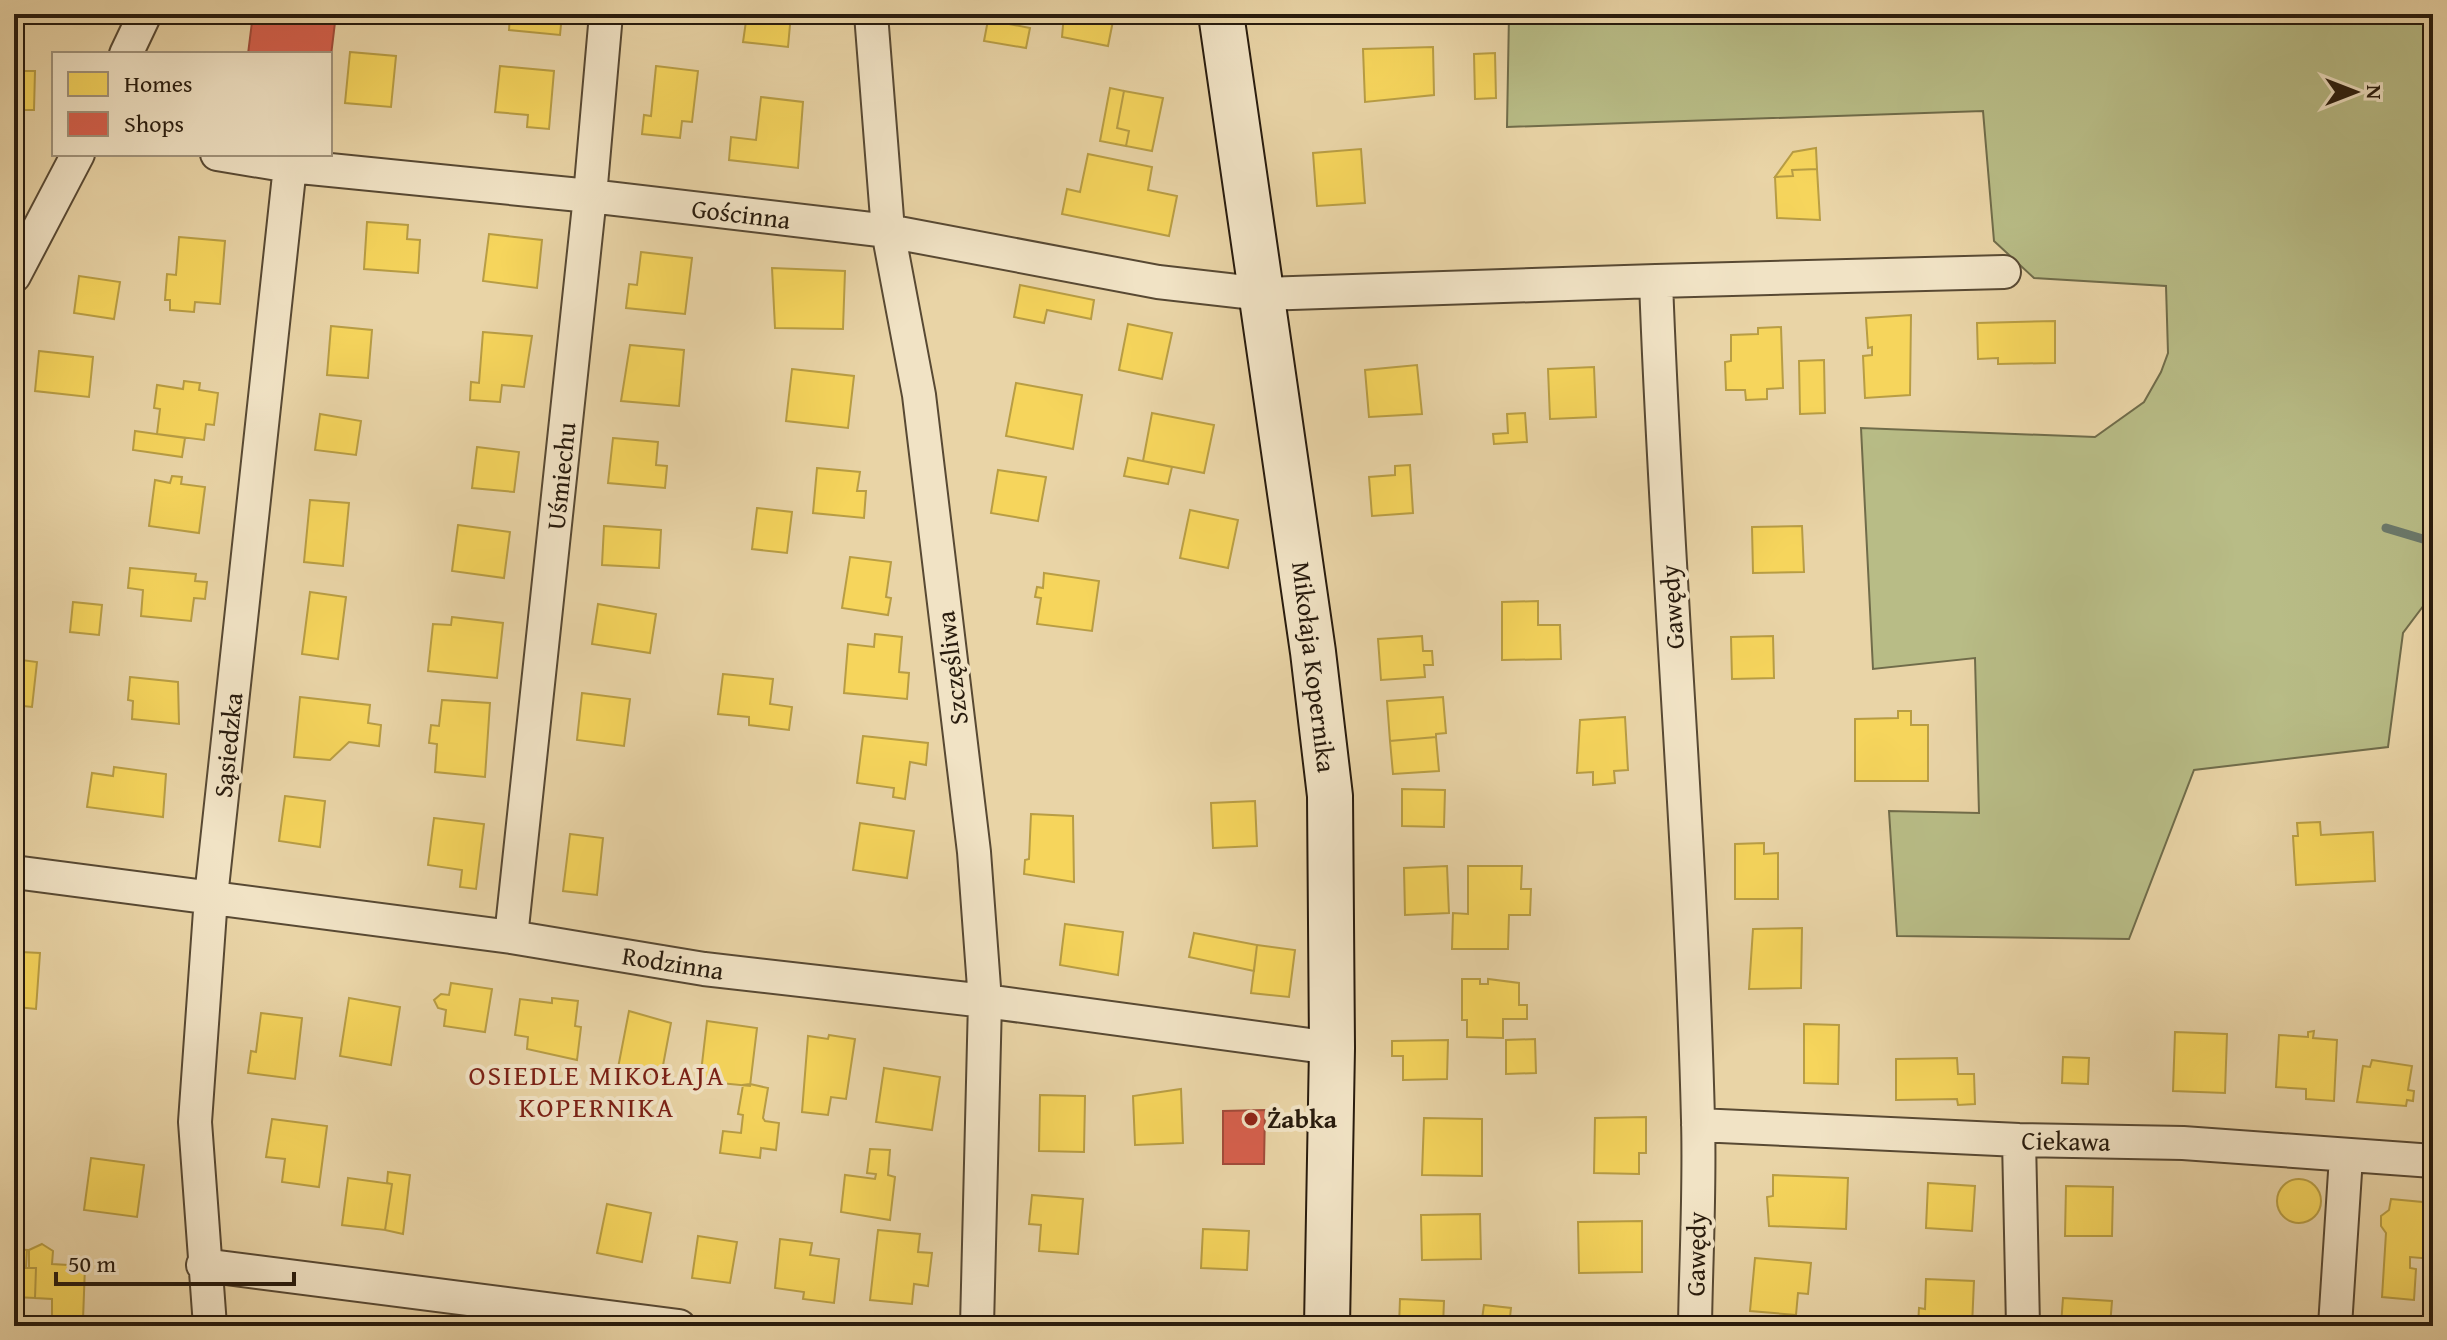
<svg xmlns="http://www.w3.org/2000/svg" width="2447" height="1340" viewBox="0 0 2447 1340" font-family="'Gentium Book Plus',serif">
	<rect width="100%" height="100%" fill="#e9d4a6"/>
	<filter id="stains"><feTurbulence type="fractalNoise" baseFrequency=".0025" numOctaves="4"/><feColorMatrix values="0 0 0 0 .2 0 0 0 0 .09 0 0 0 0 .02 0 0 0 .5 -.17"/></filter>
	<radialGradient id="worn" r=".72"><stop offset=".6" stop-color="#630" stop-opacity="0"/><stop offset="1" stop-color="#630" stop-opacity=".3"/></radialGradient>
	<path fill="#b8bc86" stroke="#706c4a" stroke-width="2" d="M1509,14H2433V593L2403,633L2388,747L2194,770L2129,939L1897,936L1889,811L1979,813L1975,658L1873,669L1861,428L2095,437L2144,402L2161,372L2168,353L2166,286L2034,278L1994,241L1983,111L1507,127Z"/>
	<path fill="#f6d55c" stroke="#b89d44" stroke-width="2" d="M510,14H562L560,35L509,30Z
		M747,14H791L788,47L743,42Z
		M1064,14H1127L1125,23L1113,21L1108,46L1062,37Z
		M988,20L1030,28L1026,48L984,41Z
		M1433,47L1434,95L1365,102L1363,49Z
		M350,52L396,56L391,107L345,103Z
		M1495,53L1496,98L1475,99L1474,54Z
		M500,66L554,71L549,129L527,127L528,115L495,112Z
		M656,66L698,71L692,122L682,121L680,138L642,134L644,115L651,116Z
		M14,71H35L34,110H14Z
		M1110,88L1124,91L1117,128L1129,131L1126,146L1100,141Z
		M1124,91L1163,98L1152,151L1126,146L1129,131L1117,128Z
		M761,97L803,102L798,168L729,160L731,137L756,140Z
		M1816,148L1817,169L1792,170L1793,176L1775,177L1793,152Z
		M1361,149L1365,203L1317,206L1313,153Z
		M1088,154L1152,167L1148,190L1177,196L1169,236L1062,214L1067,189L1080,192Z
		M1817,169L1820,220L1777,218L1775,177L1793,176L1792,170Z
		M367,222L408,225L407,239L420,240L418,273L364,269Z
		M489,234L542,240L537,288L483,281Z
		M179,237L225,241L220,304L195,302L194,312L170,310V300H165L167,274L176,275Z
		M641,252L692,258L685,314L626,308L629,284L637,285Z
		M772,268L845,271L843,329L775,328Z
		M79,276L120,282L114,319L74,313Z
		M1020,285L1094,300L1091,319L1047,310L1044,323L1014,317Z
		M1911,315L1910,395L1865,398L1863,356L1872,355V347L1868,348L1866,318Z
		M2055,321V363L1998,364V358L1978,359L1977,323Z
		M1128,324L1172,333L1162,379L1119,370Z
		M331,326L372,330L368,378L327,375Z
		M1781,327L1783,388L1767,389V399L1746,400L1745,390H1726L1725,362L1731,361V335L1758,334V328Z
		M483,332L532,336L524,387L502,385L500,402L470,400L471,382L479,383Z
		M630,345L684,350L679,406L621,401Z
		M39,351L93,357L89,397L35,391Z
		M1824,360L1825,413L1800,414L1799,361Z
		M1417,365L1422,414L1369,417L1365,370Z
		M1594,367L1596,417L1550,419L1548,369Z
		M792,369L854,376L848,428L786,421Z
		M184,381L200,383L199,390L218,393L214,425L206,424L204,440L157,434L160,409L154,408L157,385L183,389Z
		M1016,383L1082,395L1073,449L1006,436Z
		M1152,413L1214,425L1204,473L1143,461Z
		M1525,413L1527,442L1494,444L1493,434L1508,433L1507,414Z
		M320,414L361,421L356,455L315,450Z
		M135,431L185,438L182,457L133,450Z
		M613,438L658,442L656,465L667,466L665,488L608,483Z
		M477,447L519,452L514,492L472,488Z
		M1128,458L1172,467L1168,484L1124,476Z
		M1410,465L1413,513L1372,516L1369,477L1395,475V466Z
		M817,468L860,472L857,491H866L864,518L813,513Z
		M998,470L1046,477L1038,521L991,513Z
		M172,476L182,477L181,484L205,487L199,533L149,526L155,480L170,483Z
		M310,500L349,503L343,566L304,562Z
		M757,508L792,512L787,553L752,549Z
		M1190,510L1238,520L1228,568L1180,558Z
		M458,525L510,532L504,578L452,571Z
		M604,526L661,530L659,568L602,565Z
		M1802,526L1804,572L1753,573L1752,527Z
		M850,557L891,562L886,597L891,598L888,615L842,608Z
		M130,568L196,574L195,581L207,582L205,599L194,598L191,621L141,616L143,590L128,588Z
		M1044,573L1099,581L1092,631L1037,624L1041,598L1035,597L1037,587L1043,588Z
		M310,592L346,597L338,659L302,654Z
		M1538,601V625H1560L1561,659L1502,660V602Z
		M73,602L102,605L99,635L70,632Z
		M598,604L656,614L650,653L592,644Z
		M452,617L503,623L497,678L428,671L433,624L451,625Z
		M875,634L902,637L899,672L909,673L907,699L844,693L848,644L874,647Z
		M1422,636L1423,651H1432L1433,665H1424L1425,677L1381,680L1378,639Z
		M1773,636L1774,678L1732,679L1731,637Z
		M14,659L37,662L32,707L14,705Z
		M723,674L773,679L770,704L792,707L789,730L749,725V717L718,714Z
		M130,677L178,682L179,724L132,719L133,701L128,700Z
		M582,693L630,699L624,746L577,740Z
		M300,697L370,705L368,723L381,725L379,746L349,742L330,760L294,757Z
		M1443,697L1446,733L1436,734V737L1390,741L1387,701Z
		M442,700L490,703L485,777L435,772L437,744L429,743L431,725L439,726Z
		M1898,711H1911V725H1928V781H1855V719L1898,718Z
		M1625,717L1628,770L1614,771L1615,783L1593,785V772L1577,773L1580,720Z
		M863,736L928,743L926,765L910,762L905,799L893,797L894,788L857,783Z
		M1436,737L1439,771L1393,774L1390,741Z
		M114,767L166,774L163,817L87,807L92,773L113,776Z
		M1402,789L1445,790L1444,827L1402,826Z
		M285,796L325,801L320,847L279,841Z
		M1255,801L1257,846L1213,848L1211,803Z
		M1031,814L1073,816L1074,882L1024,874L1025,860L1029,859Z
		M434,818L484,824L476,889L460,887L462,870L428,865Z
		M2320,822L2321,835L2373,832L2375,881L2296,885L2293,836H2298L2297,823Z
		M860,823L914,831L907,878L853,870Z
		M570,834L603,838L597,895L563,891Z
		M1764,843V854L1778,853V899H1735V844Z
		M1447,866L1449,913L1405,915L1404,868Z
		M1468,866H1522L1521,889H1531L1530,915H1509L1508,949H1452L1453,913L1468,914Z
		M1065,924L1123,932L1118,975L1060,965Z
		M1802,928L1801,988L1749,989L1753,929Z
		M14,930H17L15,951L21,952L19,984H14Z
		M1194,933L1257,945L1254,971L1189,957Z
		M1257,945L1295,950L1289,997L1251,993Z
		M21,952L40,953L36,1009L17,1007Z
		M1462,979H1480V984H1488V979L1519,983V1005H1527V1019H1503V1038L1467,1037V1020H1462Z
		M451,983L492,989L485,1032L444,1026L446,1010L438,1008L434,1000L441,994L449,995Z
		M349,998L400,1007L391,1065L340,1056Z
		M552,998L578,1001L575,1026L581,1027L577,1060L527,1049L528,1037L515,1035L520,999L552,1003Z
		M629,1011L671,1023L661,1076L618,1068Z
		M261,1013L302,1018L295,1079L248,1073L251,1051L256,1052Z
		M707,1021L757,1028L750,1086L700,1081Z
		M1804,1024L1839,1025L1838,1084L1804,1083Z
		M2314,1031L2313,1038L2337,1040L2334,1101L2306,1099V1089L2276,1087L2279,1035L2308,1037V1032Z
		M2175,1032L2227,1034L2225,1093L2173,1091Z
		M829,1035L855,1039L846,1099L831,1097L828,1115L802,1112L808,1036L828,1039Z
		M1535,1039L1536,1073L1506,1074V1040Z
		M1448,1040L1447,1079L1403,1080V1056H1392V1041Z
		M2063,1057L2089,1058L2088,1084L2062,1083Z
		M1957,1058L1958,1074H1974L1975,1104L1958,1105L1957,1099L1896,1100V1059Z
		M2372,1060L2412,1066L2408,1090L2414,1091L2413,1101L2407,1100L2406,1106L2357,1102L2363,1066L2370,1067Z
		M884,1068L940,1077L932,1130L876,1122Z
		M750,1084L768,1088L763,1118L765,1121L779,1123L776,1150L761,1148L760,1158L720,1153L723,1131L741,1133L743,1115L738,1114L743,1085Z
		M1181,1089L1183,1143L1135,1145L1133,1096Z
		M1040,1095L1085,1096L1084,1152L1039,1151Z
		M1646,1117V1153H1639V1174L1594,1173L1595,1118Z
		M1424,1118L1482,1119V1176L1422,1175Z
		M272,1119L327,1126L319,1187L282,1182L285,1159L266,1157Z
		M870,1149L890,1150L888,1175L895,1177L890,1220L841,1212L845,1175L875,1179L876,1174L867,1173Z
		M91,1158L144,1165L137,1217L84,1210Z
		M388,1172L410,1175L403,1234L385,1230L392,1184L387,1183Z
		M1773,1175L1848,1178L1846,1229L1769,1226L1767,1197L1773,1196Z
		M348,1178L392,1184L385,1230L342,1225Z
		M2277 1201a22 22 0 1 1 44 0a22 22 0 1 1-44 0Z
		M1928,1183L1975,1186L1972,1231L1926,1228Z
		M2066,1186L2113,1187L2112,1236H2065Z
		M1032,1195L1083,1199L1078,1254L1039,1251L1041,1225L1029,1224Z
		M2391,1199L2433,1203V1259L2410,1257V1268L2416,1269L2414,1300L2382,1297L2386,1233L2381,1226V1216L2389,1210Z
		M607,1204L651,1213L642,1262L597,1253Z
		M1480,1214L1481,1259L1422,1260L1421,1215Z
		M1642,1221V1272L1579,1273L1578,1222Z
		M1203,1229L1249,1231L1247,1270L1201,1268Z
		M878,1230L920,1234L918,1252L932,1253L928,1286L914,1284L912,1304L870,1300Z
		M698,1236L737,1242L730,1283L692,1278Z
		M780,1239L812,1243L810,1255L839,1259L834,1303L803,1299L804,1292L775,1288Z
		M42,1244L53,1251L52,1264L85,1266L83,1320L52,1318V1299L35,1298L36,1268H29V1250Z
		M14,1249L27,1250L26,1268H36L35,1298L14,1297Z
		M1755,1258L1811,1263L1808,1294L1798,1293L1796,1315L1750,1311Z
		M1926,1279L1974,1281L1972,1326H1918L1919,1308L1925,1309Z
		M2063,1298L2112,1301L2110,1326H2061Z
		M1400,1299L1444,1301L1443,1326H1399Z
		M1484,1305L1511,1308L1509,1326H1481Z"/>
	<path fill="#d6604d" stroke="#a24b3a" stroke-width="2" d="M253,14H336L330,64V54H248Z
		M1265,1110L1264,1164H1223V1111Z"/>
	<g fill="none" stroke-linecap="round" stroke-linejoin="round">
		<path stroke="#6b796b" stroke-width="9" d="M2386,528L2433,542"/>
		<defs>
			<path id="street" d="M871,14L888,231L919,395L974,852L985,1001L977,1326
				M126,54L145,14
				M217,154L290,166L590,196L888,231L1158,282L1263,294L1656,281C1666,561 1691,840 1698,1120C1700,1189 1696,1258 1695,1326
				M14,276L78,154
				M1656,281L2004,272
				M14,872L511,937L704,969L985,1001L1332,1048
				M511,937L590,196L606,14
				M1698,1125L2019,1140L2183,1143L2433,1161
				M2019,1140L2023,1326
				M203,1265L679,1326
				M210,1326L195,1122L211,897L290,166
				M2335,1326L2346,1157"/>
			<path id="secondary" d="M1221,14L1313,652L1330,796L1332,1048L1327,1326"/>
		</defs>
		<use href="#street" stroke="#584933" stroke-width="36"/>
		<use href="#secondary" stroke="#281b0d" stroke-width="48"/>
		<use href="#street" stroke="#f1e3c5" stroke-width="32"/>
		<use href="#secondary" stroke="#f1e3c5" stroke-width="44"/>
	</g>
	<circle fill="#8f2418" stroke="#f1e3c5" stroke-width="3" cx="1251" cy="1119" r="8"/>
	<g text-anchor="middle" stroke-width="8" stroke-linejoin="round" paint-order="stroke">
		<g font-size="26" fill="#281b0d" stroke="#f1e3c5">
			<text transform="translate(741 214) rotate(7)" y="9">Gościnna</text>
			<text transform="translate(561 476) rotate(-84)" y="9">Uśmiechu</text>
			<text transform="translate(1672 607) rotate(-94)" y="9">Gawędy</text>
			<text transform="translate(1314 667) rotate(83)" y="9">Mikołaja Kopernika</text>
			<text transform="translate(952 668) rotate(-97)" y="9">Szczęśliwa</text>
			<text transform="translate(228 745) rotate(-84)" y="9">Sąsiedzka</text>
			<text transform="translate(673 963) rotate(9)" y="9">Rodzinna</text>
			<text transform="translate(2066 1141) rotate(1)" y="9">Ciekawa</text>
			<text transform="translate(1696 1254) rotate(-89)" y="9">Gawędy</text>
		</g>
		<g font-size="26" font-weight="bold" fill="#281b0d" stroke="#f1e3c5" text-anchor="start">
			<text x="1267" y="1128">Żabka</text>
		</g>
		<g font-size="28" letter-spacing="2" fill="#7a1f14" stroke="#f1e3c5">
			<text x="597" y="1085">OSIEDLE MIKOŁAJA<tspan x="597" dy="32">KOPERNIKA</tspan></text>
		</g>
	</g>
	<rect width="2447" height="1340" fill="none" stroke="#e9d4a6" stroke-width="48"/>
	<rect x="16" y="16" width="2415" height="1308" fill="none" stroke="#281b0d" stroke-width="4"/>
	<rect x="24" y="24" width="2399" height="1292" fill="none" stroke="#281b0d" stroke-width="2"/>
	<rect x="52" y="52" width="280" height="104" fill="#f1e3c5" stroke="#a1937b" stroke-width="2"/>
	<rect x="68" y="72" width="40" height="24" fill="#f6d55c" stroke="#a1937b" stroke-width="2"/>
	<text x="124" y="92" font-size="24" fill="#281b0d">Homes</text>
	<rect x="68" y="112" width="40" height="24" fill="#d6604d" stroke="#a1937b" stroke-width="2"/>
	<text x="124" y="132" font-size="24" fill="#281b0d">Shops</text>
	<g transform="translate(2355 92) rotate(90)" stroke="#f1e3c5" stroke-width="6" paint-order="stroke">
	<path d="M0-6L14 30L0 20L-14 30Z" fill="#281b0d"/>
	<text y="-12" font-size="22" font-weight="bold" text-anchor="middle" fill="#281b0d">N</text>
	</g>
	<path d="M56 1272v12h238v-12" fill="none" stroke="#281b0d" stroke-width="4"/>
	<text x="68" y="1272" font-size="24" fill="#281b0d" stroke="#f1e3c5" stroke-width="6" paint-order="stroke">50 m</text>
	<rect width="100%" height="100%" filter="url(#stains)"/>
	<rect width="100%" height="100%" fill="url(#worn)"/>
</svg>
